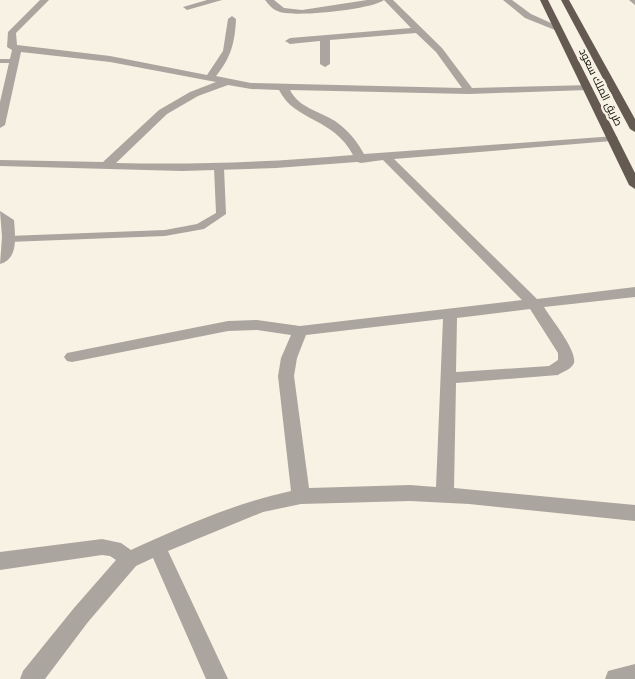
<svg xmlns="http://www.w3.org/2000/svg" width="635" height="679" viewBox="0 0 635 679" font-family="Helvetica,Cairo,sans-serif">
	<rect width="100%" height="100%" fill="#f7f2e3"/>
	<g fill="none" stroke-linecap="round" stroke-linejoin="round">
		<path fill="#aba5a0" fill-rule="evenodd" d="M0,59H14L18,61L14,63H0Z
			M219,165L224,168L226,214L204,229L165,236L8,242L3,239L8,236L165,230L197,224L216,213L214,168Z"/>
		<path fill="#aba5a0" fill-rule="evenodd" d="M40,0H49L16,33L17,45L110,56L207,75L223,51L228,19L232,16L236,19C235,42 231,58 216,76L251,83L462,88L436,52L416,33L330,40V64L325,67L320,64V41L290,44L285,41L290,38L411,28L384,0C370,10 297,17 280,12C273,10 269,5 265,0H274L284,8L302,10L367,0H393L442,48L472,88L591,85V89L587,90L469,94L290,90C299,108 319,111 335,121C348,130 357,141 364,154L616,136L618,138L612,141L394,159L537,299L635,287V297L544,307C551,319 577,350 574,363C572,369 562,372 558,375L456,383L454,488L635,505V521L469,504L410,501L301,504L263,512L168,551L228,679H206L153,558L136,566L88,622L45,679H20L23,671L74,608L116,560L110,556L102,555L0,570V552L102,539L121,543L131,550C183,526 236,503 291,491L278,376L281,358L291,335L257,330L228,331L72,362L67,361L64,357L67,353L228,321L257,320L300,326L522,300L383,160L361,163L357,162L276,168L182,171L0,166V160L103,162L159,110L190,92L216,82L110,62L21,52L5,125L0,128V102L12,50L7,47L8,32ZM228,85L251,89L279,90C295,122 333,117 353,155C274,162 196,165 116,163L167,114L198,96ZM530,309L558,353V360L549,366L456,372L457,318ZM443,319L436,487L410,485L309,488L294,376L297,358L306,335Z
			M207,0H222L187,10L183,7Z
			M503,0H512L531,14L562,28L558,31L555,30L525,18Z
			M629,0H635V5Z
			M0,211L14,220C15,235 19,259 0,264L2,237Z
			M635,664V679H605L608,671Z"/>
		<path fill="#645a52" fill-rule="evenodd" d="M540,0H548L635,173V189L629,185Z
			M561,0H569L635,119V132L630,129Z"/>
	</g>
	<g text-anchor="middle" stroke-width="5" stroke-linejoin="round" paint-order="stroke">
		<g font-size="11" fill="#0e0c07" stroke="#f7f2e3">
			<text transform="translate(601 87) rotate(64)" y="4">طريق الملك سعود</text>
		</g>
	</g>
</svg>
